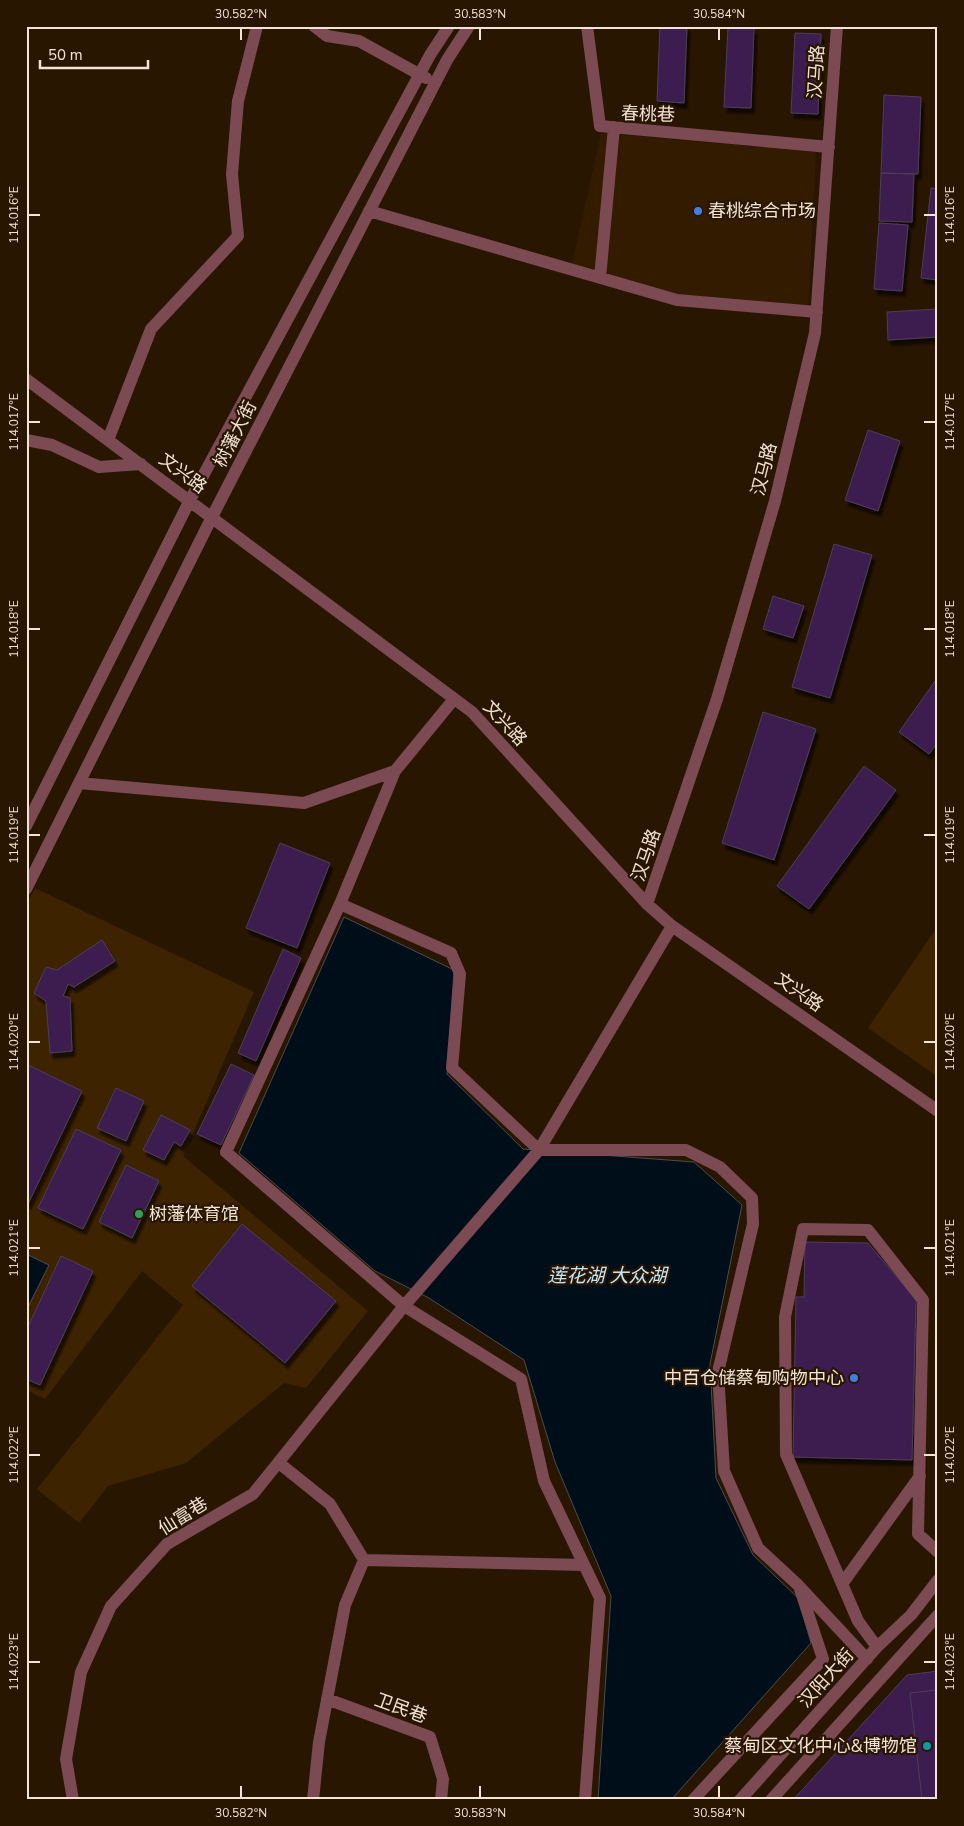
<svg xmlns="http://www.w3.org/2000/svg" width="964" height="1826" viewBox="0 0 964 1826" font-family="'Nunito Sans','Noto Sans SC',sans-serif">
	<defs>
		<filter id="shadow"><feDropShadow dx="3" dy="5.5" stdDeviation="1" flood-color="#0009"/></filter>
	</defs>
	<rect width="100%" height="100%" fill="#291600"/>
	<path fill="#331b00" d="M601,133L816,152L808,311L677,300L571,269Z"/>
	<path fill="#3e2301" d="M35,888L254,992L183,1156L368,1311L306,1388L284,1383L186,1463L108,1486L79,1523L37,1489L183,1305L142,1271L45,1399L26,1390V905Z
		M938,926V1077L868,1028Z"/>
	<path fill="#000e19" stroke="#484e51" d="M344,917L454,970L447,1074L523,1149L694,1162L742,1205L710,1364L716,1478L753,1555L798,1598L811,1643L671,1800H598L611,1596L555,1462L524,1360L429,1298L375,1271L239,1153Z
		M26,1254L49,1265L26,1311Z"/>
	<path fill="#3c1d4f" stroke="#4d3e59" filter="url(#shadow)" d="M660,26H687L684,103L657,101Z
		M728,27L754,28L751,108L724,107Z
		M795,33L821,34L818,114L791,113Z
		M884,95L921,97L918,174L881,173Z
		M881,173L914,174L912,222L879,221Z
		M931,188L938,189V280L921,278Z
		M879,223L908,225L902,291L874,289Z
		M938,309V337L888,340L887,312Z
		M868,430L900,441L878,511L845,500Z
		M834,544L872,555L830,698L792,687Z
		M773,596L804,606L793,638L763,629Z
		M938,677V742L929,754L899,732Z
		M763,712L816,729L774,860L722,843Z
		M864,766L896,790L809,909L777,886Z
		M280,843L330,863L297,948L246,928Z
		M102,940L115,961L74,987L68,984L63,996L70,998L72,1051L50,1053L46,1001L34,993L46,967L57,970Z
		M283,949L301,958L256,1061L238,1053Z
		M26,1064L82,1091L28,1204L26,1203Z
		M231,1064L254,1075L221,1145L197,1134Z
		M116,1088L144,1101L126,1141L97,1128Z
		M161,1115L190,1130L181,1146L174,1142L164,1160L143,1150Z
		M76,1129L121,1150L83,1229L38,1208Z
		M126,1165L159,1181L132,1238L99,1222Z
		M242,1224L336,1301L285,1363L192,1286Z
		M805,1242L868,1243L916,1300L912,1460L793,1457L796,1297H804Z
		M61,1256L93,1271L40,1385L26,1379V1331Z
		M938,1671V1800H793L907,1675Z
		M938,1690V1800H922L910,1693Z"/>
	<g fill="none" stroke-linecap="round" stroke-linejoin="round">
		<path stroke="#7b4a53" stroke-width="12" d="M314,26L327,36L359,41L426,78
			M587,26L600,126L829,147
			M369,211L677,300L817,312
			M600,278L614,127
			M26,379L472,712L647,904L672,926L938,1111
			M26,440L52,445L99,467L141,464
			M108,440L151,329L238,236L232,174L238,101L257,26
			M395,771L340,904L226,1152L404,1306L521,1379L544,1481L600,1598L585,1800
			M79,783L304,803L395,771L454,699
			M26,826L190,500L430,55L449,26
			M26,889L212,517L447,60L469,26
			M340,904L451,953L460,974L452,1068L539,1150H686L720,1167L752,1198L753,1224L718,1372L724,1471L758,1548L798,1585L867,1659
			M647,904L717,699L775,501L815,333L837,26
			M279,1463L330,1504L364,1560L345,1605L319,1742L313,1800
			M364,1560L584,1565
			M842,1584L920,1476
			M877,1647L858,1621L786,1454L785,1317L803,1229L868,1230L923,1300L918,1534L938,1552
			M327,1699L430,1737L443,1779L441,1800
			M73,1800L66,1759L81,1672L111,1606L167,1544L253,1494L404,1306L539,1150L672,926
			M693,1800L823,1659L800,1589
			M740,1800L877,1647L911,1615L938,1580
			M771,1800L938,1615"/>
	</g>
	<path fill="none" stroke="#f1e3d5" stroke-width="2" d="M241,28V40M480,28V40M719,28V40M28,215H40M924,215H936M28,422H40M924,422H936M28,629H40M924,629H936M28,835H40M924,835H936M28,1042H40M924,1042H936M28,1248H40M924,1248H936M28,1455H40M924,1455H936M28,1662H40M924,1662H936M241,1786V1798M480,1786V1798M719,1786V1798"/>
	<g fill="#3f7fe0" stroke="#291600" stroke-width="2">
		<circle cx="698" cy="211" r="5"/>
		<circle cx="854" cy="1378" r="5"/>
	</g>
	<circle fill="#2e9e5b" stroke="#291600" stroke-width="2" cx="139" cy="1214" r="5"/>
	<circle fill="#0f9aa8" stroke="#291600" stroke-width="2" cx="927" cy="1746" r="5"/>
	<g text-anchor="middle" stroke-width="4.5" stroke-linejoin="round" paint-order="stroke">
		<g font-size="18" fill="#f1e3d5" stroke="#291600">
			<text transform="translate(816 72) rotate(-87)" y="6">汉马路</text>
			<text transform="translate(648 114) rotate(2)" y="6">春桃巷</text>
			<text transform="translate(235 434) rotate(-63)" y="6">树藩大街</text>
			<text transform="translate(764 469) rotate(-76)" y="6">汉马路</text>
			<text transform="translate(183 473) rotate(37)" y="6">文兴路</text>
			<text transform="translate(505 723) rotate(47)" y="6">文兴路</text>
			<text transform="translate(646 855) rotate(-71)" y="6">汉马路</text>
			<text transform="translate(799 992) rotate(35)" y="6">文兴路</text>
			<text transform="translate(183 1516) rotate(-32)" y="6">仙富巷</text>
			<text transform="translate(826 1678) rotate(-48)" y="6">汉阳大街</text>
			<text transform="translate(401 1708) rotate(20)" y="6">卫民巷</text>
		</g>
		<g font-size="18" fill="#f1e3d5" stroke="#291600" text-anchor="start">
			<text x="708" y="217">春桃综合市场</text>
			<text x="149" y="1220">树藩体育馆</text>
			<text x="844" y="1384" text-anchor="end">中百仓储蔡甸购物中心</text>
			<text x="917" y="1752" text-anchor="end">蔡甸区文化中心&amp;博物馆</text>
		</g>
		<g font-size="19" font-style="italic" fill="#c3e8fe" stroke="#291600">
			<text x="607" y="1282">莲花湖 大众湖</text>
		</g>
	</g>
	<rect width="964" height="1826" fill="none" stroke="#291600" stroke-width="55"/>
	<path d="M40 60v8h108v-8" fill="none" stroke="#f1e3d5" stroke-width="2.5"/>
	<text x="48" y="60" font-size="15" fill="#f1e3d5" stroke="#291600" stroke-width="4" paint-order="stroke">50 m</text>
	<rect x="28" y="28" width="908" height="1770" fill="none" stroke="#f1e3d5" stroke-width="2"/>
	<g font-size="12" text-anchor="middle" fill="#f1e3d5">
		<text x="241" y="18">30.582°N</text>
		<text x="480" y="18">30.583°N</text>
		<text x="719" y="18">30.584°N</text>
		<text transform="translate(14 215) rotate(-90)" y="4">114.016°E</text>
		<text transform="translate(950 215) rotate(-90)" y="4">114.016°E</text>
		<text transform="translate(14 422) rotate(-90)" y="4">114.017°E</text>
		<text transform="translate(950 422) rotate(-90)" y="4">114.017°E</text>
		<text transform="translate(14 629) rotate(-90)" y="4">114.018°E</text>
		<text transform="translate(950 629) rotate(-90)" y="4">114.018°E</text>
		<text transform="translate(950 835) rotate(-90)" y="4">114.019°E</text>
		<text transform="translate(14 835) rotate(-90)" y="4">114.019°E</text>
		<text transform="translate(950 1042) rotate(-90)" y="4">114.020°E</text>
		<text transform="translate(14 1042) rotate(-90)" y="4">114.020°E</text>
		<text transform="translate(14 1248) rotate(-90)" y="4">114.021°E</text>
		<text transform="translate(950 1248) rotate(-90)" y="4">114.021°E</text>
		<text transform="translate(14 1455) rotate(-90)" y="4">114.022°E</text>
		<text transform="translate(950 1455) rotate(-90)" y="4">114.022°E</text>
		<text transform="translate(14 1662) rotate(-90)" y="4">114.023°E</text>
		<text transform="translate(950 1662) rotate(-90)" y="4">114.023°E</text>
		<text x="241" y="1817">30.582°N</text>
		<text x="480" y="1817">30.583°N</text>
		<text x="719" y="1817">30.584°N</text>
	</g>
</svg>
